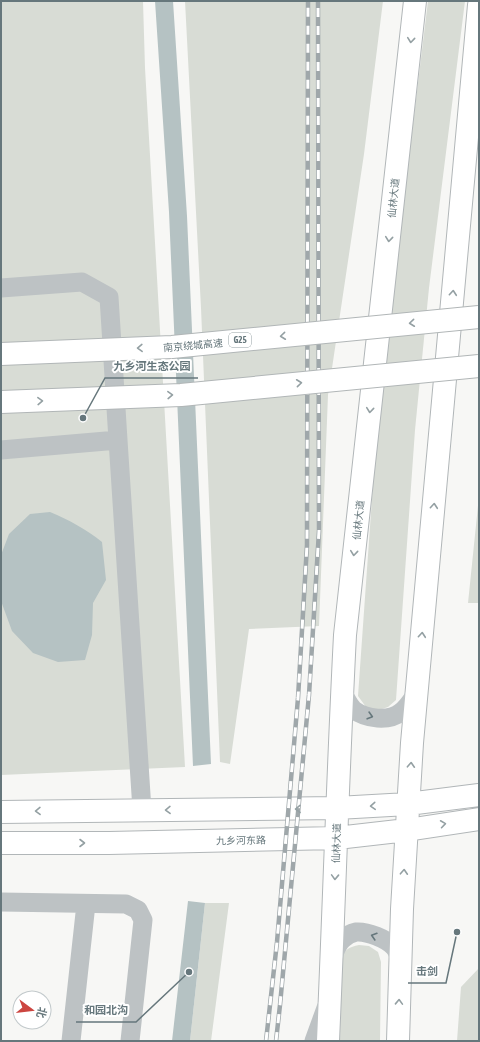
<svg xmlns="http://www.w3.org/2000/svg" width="480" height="1042" viewBox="0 0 480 1042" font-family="'Asap Condensed','Noto Sans SC',sans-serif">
	<rect width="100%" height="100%" fill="#f7f7f5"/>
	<path fill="#d8dcd5" d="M1,1H143L145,68L185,767L1,775Z
		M185,1H383L364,154L328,395L319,626L249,629L230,764L220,762L201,308Z
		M428,1H465L429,288L415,430L396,700L388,707L376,711L366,707L358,696L377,428L393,288Z
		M479,496V603H468Z
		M205,903H229L211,1041H190Z
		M359,945L369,946L378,952L381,962L380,1041H340L341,959C345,949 349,947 359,945Z
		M479,968V1041H457L461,987Z"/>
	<path fill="#b5c2c3" d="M155,1H173L187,216L211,764L193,766L169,212Z
		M50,512C69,520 86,529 102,542L106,580L93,603L92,635L85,660L58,662L33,653L12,631L1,601V555L9,534L30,514Z
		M188,901L205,903L190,1041H172Z"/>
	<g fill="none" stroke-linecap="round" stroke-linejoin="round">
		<defs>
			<path id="major" d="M1,812L337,808L408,804L479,795
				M1,843H109L337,838L407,830L479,819
				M328,1041C334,906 338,770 345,635L415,1
				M398,1041L402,909L412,743L479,5"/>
		</defs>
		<use href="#major" stroke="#b1b6b8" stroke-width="24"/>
		<path stroke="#bdc2c4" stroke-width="19" d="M1,288L82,282L109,297L118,440
			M1,450L118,440L142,810
			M342,692C346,698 349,706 354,710C366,719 389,722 401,712C408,707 412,699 417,693
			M1,902L126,904L138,910L143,920L130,1041
			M332,958C335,952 337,944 343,939C346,936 352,933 356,932C367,931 387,939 394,947C397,950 399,956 401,961
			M71,1041L86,904
			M314,1041L326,1008"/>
		<use href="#major" stroke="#fff" stroke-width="22"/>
		<defs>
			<path id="rail" d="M266,1041L277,942L298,698L307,545L308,1
				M276,1041L280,1005L309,695L319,531L318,1"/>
		</defs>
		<use href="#rail" stroke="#9fa7aa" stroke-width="4.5"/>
		<use href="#rail" stroke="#fff" stroke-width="3" stroke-dasharray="9" stroke-linecap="butt"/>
		<defs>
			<path id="highway-bridge" d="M1,354L172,347L479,317
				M1,402L181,395L479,366"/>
		</defs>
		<use href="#highway-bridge" stroke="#b1b6b7" stroke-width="24" stroke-linecap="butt"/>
		<use href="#highway-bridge" stroke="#fff" stroke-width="22"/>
	</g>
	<defs><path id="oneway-chevron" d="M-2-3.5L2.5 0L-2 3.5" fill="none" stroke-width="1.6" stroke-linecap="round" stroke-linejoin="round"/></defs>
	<g stroke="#94a0a3">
		<use href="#oneway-chevron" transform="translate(411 40) rotate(96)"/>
		<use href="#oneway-chevron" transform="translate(389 239) rotate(96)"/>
		<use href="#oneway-chevron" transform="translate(453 293) rotate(-85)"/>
		<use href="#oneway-chevron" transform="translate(412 323) rotate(174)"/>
		<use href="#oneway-chevron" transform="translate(283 336) rotate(174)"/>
		<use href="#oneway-chevron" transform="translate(140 348) rotate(178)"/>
		<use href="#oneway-chevron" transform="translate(299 383) rotate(-6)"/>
		<use href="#oneway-chevron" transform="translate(170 395) rotate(-2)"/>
		<use href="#oneway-chevron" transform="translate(40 401) rotate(-2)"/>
		<use href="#oneway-chevron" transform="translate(370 410) rotate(96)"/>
		<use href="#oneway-chevron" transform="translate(434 506) rotate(-85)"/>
		<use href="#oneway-chevron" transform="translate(354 553) rotate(96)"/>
		<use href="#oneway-chevron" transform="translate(422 635) rotate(-85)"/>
		<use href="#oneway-chevron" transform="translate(411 765) rotate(-87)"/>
		<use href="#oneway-chevron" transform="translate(373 806) rotate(176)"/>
		<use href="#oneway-chevron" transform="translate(298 809) rotate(179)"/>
		<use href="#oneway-chevron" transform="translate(168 810) rotate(179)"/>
		<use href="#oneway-chevron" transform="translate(38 811) rotate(179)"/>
		<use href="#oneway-chevron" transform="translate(443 824) rotate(-8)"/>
		<use href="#oneway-chevron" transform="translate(82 843)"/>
		<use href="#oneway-chevron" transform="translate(404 872) rotate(-87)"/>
		<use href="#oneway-chevron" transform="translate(335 877) rotate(92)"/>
		<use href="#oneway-chevron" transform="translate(399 1002) rotate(-88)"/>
	</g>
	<g stroke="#66777c">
		<use href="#oneway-chevron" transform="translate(370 716) rotate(16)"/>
		<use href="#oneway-chevron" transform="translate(374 936) rotate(-163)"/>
	</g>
	<g text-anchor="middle" stroke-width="4" stroke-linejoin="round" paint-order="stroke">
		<rect fill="#fff" stroke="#94a0a3" stroke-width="1" x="229" y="333" width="22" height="14" rx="3"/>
		<g font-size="9" font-weight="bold" fill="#66777c">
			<text x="240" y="343">G25</text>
		</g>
		<g font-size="10" fill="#66777c" stroke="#fff">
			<text transform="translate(393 198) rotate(-84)" y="4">仙林大道</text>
			<text transform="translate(193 345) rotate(-5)" y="4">南京绕城高速</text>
			<text transform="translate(358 520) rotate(-84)" y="4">仙林大道</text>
			<text transform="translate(241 840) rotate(-1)" y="4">九乡河东路</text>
			<text transform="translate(336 843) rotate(-88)" y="4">仙林大道</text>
		</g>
	</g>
	<path fill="none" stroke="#66777c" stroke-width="1.5" d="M83 418L105 378H198M457 932L446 983H408M189 972L136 1022H76"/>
	<g fill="#66777c" stroke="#fff" stroke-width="1.5">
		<circle cx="83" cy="418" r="4"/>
		<circle cx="457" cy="932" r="4"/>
		<circle cx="189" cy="972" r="4"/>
	</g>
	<g font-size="11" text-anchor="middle" font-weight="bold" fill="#66777c" stroke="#fff" stroke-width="4" stroke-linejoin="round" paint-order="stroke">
		<text x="152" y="370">九乡河生态公园</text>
		<text x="427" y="975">击剑</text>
		<text x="106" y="1014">和园北沟</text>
	</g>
	<rect width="480" height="1042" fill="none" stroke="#66777c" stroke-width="4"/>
	<g transform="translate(32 1010) rotate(105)"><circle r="19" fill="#ffffff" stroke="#c2c9cb"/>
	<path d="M0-3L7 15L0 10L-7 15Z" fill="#cc4540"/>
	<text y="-6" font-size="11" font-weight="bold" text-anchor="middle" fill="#66777c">北</text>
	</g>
</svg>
